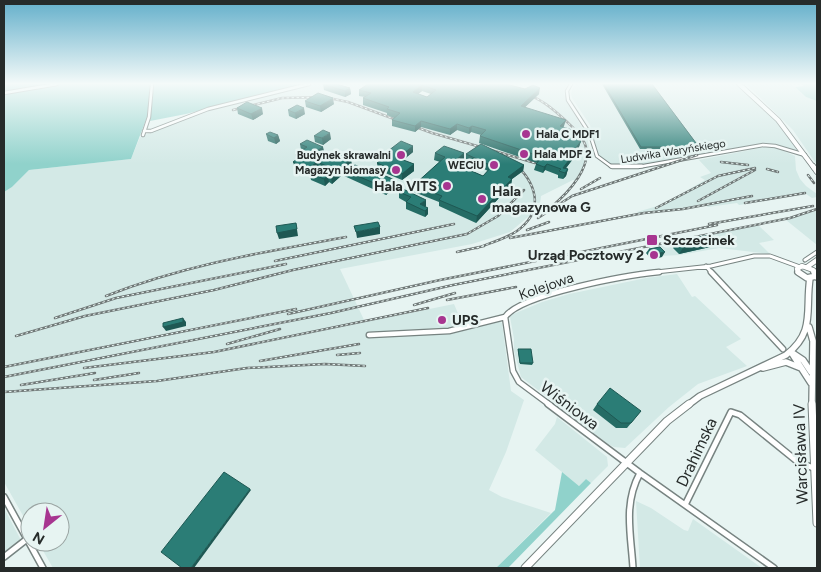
<svg xmlns="http://www.w3.org/2000/svg" width="821" height="572" viewBox="0 0 821 572" font-family="Figtree,sans-serif">
	<rect width="100%" height="100%" fill="#e7f4f2"/>
	<path fill="#d3e9e6" d="M316,84H568L564,91L565,98L587,136L590,151L589,158L576,181L573,180L541,196L540,205L532,218L528,217L510,232L472,244L340,269L365,322L454,304L465,330L498,321L502,323L511,391L524,400L506,452L489,490L502,497L551,513L496,568H53L38,542H60V512H30V528L4,482V192L12,187L29,170L131,159L140,137L203,112Z
		M575,84H736L777,121L799,152L771,145L637,166L613,167L598,154L590,125L572,98L571,93Z
		M746,84H791L806,97L817,101V165L793,130Z
		M765,147L777,148L795,156L796,170L800,179L806,186L817,194V197L812,198L806,194L739,205L737,203L708,207L705,205L686,209L639,214L637,212L664,204L705,180L700,177L711,173L699,160Z
		M817,210V245L786,220Z
		M758,225L774,240L759,243L770,254L719,248L680,255L661,256L653,246Z
		M677,274L692,297L695,296L741,339L726,347L747,366L698,384L669,407L625,448L614,447L608,444L521,377L514,351V339L510,317L511,315L542,302L569,294L646,278Z
		M557,417L607,457L608,466L591,483L586,479L579,486L535,450L555,424Z
		M636,501L651,508L684,530L688,531L693,519L762,568H640Z
		M4,508L24,546L4,562Z"/>
	<path fill="#90d2cb" d="M4,84H151L147,117L131,159L29,170L12,187L4,192Z
		M154,84H304L186,114L150,121Z
		M801,84H817V101L806,97L795,87L804,86Z
		M562,472L579,486L586,479L591,483L508,568H496L555,510Z"/>
	<g fill="none" stroke-linecap="round" stroke-linejoin="round">
		<defs>
			<path id="street-far3" d="M571,84L567,91L568,100L590,134L597,156L612,167H638L763,145L775,146L805,155
				M4,93L57,84
				M144,131H151L208,109L309,84
				M143,135L149,117L152,84"/>
			<path id="street-far2" d="M611,166H642
				M805,260L817,252
				M706,266L712,273
				M647,273L711,266L754,256H770L800,267"/>
			<path id="street-far1" d="M711,272L783,349
				M505,317L513,371L519,382L550,405
				M505,317C521,294 628,275 659,272
				M369,335L449,331L505,317"/>
			<path id="street" d="M548,404L640,473L774,568
				M4,497L43,568
				M685,505L731,412L740,415L798,462L816,469
				M4,557L27,539
				M633,568C631,534 623,504 640,473"/>
			<path id="secondary-far3" d="M739,84L778,120L814,168"/>
			<path id="secondary-far2" d="M813,166L817,172
				M807,267L817,260
				M799,273L797,269L802,266L813,270L815,273"/>
			<path id="secondary-far1" d="M798,272L807,278L816,276
				M814,272L817,277
				M809,327L813,341L812,405
				M791,352L811,383
				M791,352L803,360L811,372
				M763,368L786,362L801,368
				M688,405L700,396L786,355C816,332 805,310 810,278"/>
			<path id="secondary" d="M812,404L817,523
				M525,568L667,421L689,404"/>
		</defs>
		<use href="#street-far3" stroke="#778381" stroke-width="4.5"/>
		<use href="#street-far2" stroke="#778381" stroke-width="5"/>
		<use href="#street-far1" stroke="#778381" stroke-width="7"/>
		<use href="#street" stroke="#778381" stroke-width="8"/>
		<use href="#secondary-far3" stroke="#778381" stroke-width="5.5"/>
		<use href="#secondary-far2" stroke="#778381" stroke-width="6"/>
		<use href="#secondary-far1" stroke="#778381" stroke-width="8"/>
		<use href="#secondary" stroke="#778381" stroke-width="9"/>
		<use href="#street-far3" stroke="#fff" stroke-width="2.5"/>
		<use href="#street-far2" stroke="#fff" stroke-width="3"/>
		<use href="#street-far1" stroke="#fff" stroke-width="4.5"/>
		<use href="#street" stroke="#fff" stroke-width="5"/>
		<use href="#secondary-far3" stroke="#fff" stroke-width="4"/>
		<use href="#secondary-far2" stroke="#fff" stroke-width="4.5"/>
		<use href="#secondary-far1" stroke="#fff" stroke-width="5.5"/>
		<use href="#secondary" stroke="#fff" stroke-width="7"/>
		<defs>
			<path id="rail" d="M523,93C540,98 552,108 565,120C571,126 579,132 583,140C597,164 567,194 550,208
				M233,110L282,98L324,97L348,102L432,133L491,150
				M484,148L535,163
				M721,162L748,165
				M767,169L778,172
				M808,175L814,183
				M581,189L600,178
				M698,201L755,170
				M745,203L805,193
				M656,208L718,176L755,168
				M538,218L572,196L697,155
				M709,224L813,206
				M527,230L549,222
				M510,238L644,213L683,209L752,196
				M477,248C490,243 505,239 517,231C546,210 536,182 513,162
				M457,252L484,246
				M275,261L454,224
				M106,296C184,265 264,252 346,237
				M447,300L516,287
				M414,305L455,293
				M288,314L440,280L717,225
				M55,318L116,298L286,264
				M16,336L85,316L214,290L293,270L467,234L498,216L524,190
				M227,344L280,329
				M337,355L360,353
				M260,361L359,344
				M4,367L296,309
				M84,368L214,352L428,308
				M4,377L331,313L453,285L790,218L817,209
				M94,380L139,373
				M21,385L95,373
				M4,392L157,381L247,368L325,364L365,366"/>
		</defs>
		<use href="#rail" stroke="#6f7776" stroke-width="2.5"/>
		<use href="#rail" stroke="#e7f4f2" stroke-width="1" stroke-dasharray="2.5" stroke-linecap="butt"/>
	</g>
	<path fill="#256c65" fill-rule="evenodd" d="M323,84H336L350,88L351,94L345,97L324,90Z
		M368,84H506L539,94L525,107L564,126L563,127L579,139L578,140L581,141L576,155L566,168L568,169L566,176L563,179L558,178V175L545,170L543,173L534,170L536,164L537,163L479,143L480,136L481,135L471,132L469,134L457,130L450,135L421,127L415,132L392,126V120L394,118L387,115V113L363,105V98L365,97L359,96V90ZM422,91L431,94L427,97L418,94Z
		M602,84H652L699,147L698,149H640Z
		M305,101L334,104L321,112L306,107Z
		M237,108L263,114L253,120L238,114Z
		M288,110L305,114L296,119L289,116Z
		M266,134L278,135L280,141L276,144L268,141Z
		M314,136L331,139L323,145L315,142Z
		M300,144L323,147L324,153L320,156L352,165L351,166L396,186L386,195L342,175L332,184L329,182L325,186L311,180L310,175L295,168L293,162L296,160L295,155L301,150ZM319,169L324,171L322,173L316,170Z
		M413,146V152L403,160L414,164V171L402,180L378,170L377,163L388,155V151Z
		M435,153H464V160L458,165L483,176L488,171L466,160V154L524,165L523,171L512,179L511,185L476,223L439,206V202L414,192V185L440,162L434,160Z
		M403,189L426,206L425,207L428,208V214L425,217L406,209V202L399,198V192Z
		M677,241L710,247L679,254L673,248Z
		M649,249L662,257L651,259L646,253Z
		M518,349L533,363L532,365L520,364L518,351Z
		M597,404L641,411L627,428H616L593,410Z"/>
	<path fill="#1e5853" d="M422,85V91L413,98V92Z
		M350,88L351,94L345,97V91Z
		M540,88L539,94L520,112L521,106Z
		M333,98L334,104L321,112L320,106Z
		M262,108L263,114L253,120L251,114Z
		M304,108L305,114L296,119L295,113Z
		M566,120L564,126L559,132L560,126Z
		M421,121V127L415,132V126Z
		M457,124V130L450,135V129Z
		M472,126L471,132L469,134V128Z
		M330,133L331,139L323,145L322,138Z
		M278,135L280,141L276,144L274,138Z
		M581,141L579,147L574,154L576,148Z
		M413,146V152L398,164V158Z
		M323,147L324,153L314,159L313,153Z
		M578,148L576,155L563,172V168Z
		M464,153V160L452,170L453,163Z
		M351,159L352,165L346,170L345,164Z
		M317,162L319,169L311,174L310,173V175L308,169Z
		M414,164V171L402,180V174Z
		M547,164L545,170L543,173L544,167Z
		M524,165L523,171L512,179L511,185L476,223L477,216L508,177Z
		M341,169L342,175L332,184L331,177Z
		M568,169L566,176L563,179L565,173Z
		M328,176L329,182L325,186L324,179Z
		M395,180L396,186L386,195V188Z
		M426,200V206L422,209L420,204Z
		M428,208V214L425,217V211Z
		M296,223L298,236L279,239L277,233Z
		M380,227V234L357,238L356,232Z
		M715,241L710,247L679,254L683,248Z
		M665,252L662,257L651,259L653,254Z
		M183,318L186,322V326L166,331L163,327Z
		M250,489L251,490L194,568H191Z"/>
	<path fill="#2b7d76" stroke="#1e5853" fill-rule="evenodd" d="M323,84H336L350,88L345,91Z
		M368,84H506L525,89L533,85L540,88L521,106L566,120L560,126L581,133L576,139L581,141L576,148H578L563,168L568,169L565,173L559,171L561,169L547,164L544,167L536,164L542,157L480,136L486,130L472,126L469,128L457,124L450,129L421,121L415,126L392,120L400,113L387,109L389,107L363,98L371,93L359,90ZM422,85L436,90L427,97L413,92Z
		M604,84H652L699,147H641Z
		M318,93L333,98L320,106L305,101Z
		M247,102L262,108L251,114L237,108Z
		M297,105L304,108L295,113L288,110Z
		M323,130L330,133L322,138L314,136Z
		M270,132L278,135L274,138L266,134Z
		M307,140L323,147L313,153L325,158L335,152L351,159L345,164L352,167L355,165L367,171L369,169L395,180L386,188L341,169L331,177L328,176L324,179L310,173L315,170L322,173L329,167L317,162L308,169L293,162L300,157L295,155L307,147L300,144Z
		M401,141L413,146L398,158L414,164L402,174L377,163L391,152L388,151Z
		M481,144L524,165L508,177L512,179L477,216L439,200L442,196L414,185L445,157L435,153L444,146L464,153L453,163L483,176L492,166L466,154Z
		M403,189L426,200L420,204L428,208L425,211L406,202L411,197L399,192Z
		M378,222L380,227L356,232L354,226Z
		M296,223L297,229L277,233L276,226Z
		M709,235L715,241L683,248L677,241Z
		M660,247L665,252L653,254L649,249Z
		M183,318V322L163,327V323Z
		M518,349H531L533,363H520Z
		M610,388L641,411L631,423H621L597,404Z
		M224,472L250,489L191,568H182L161,552Z"/>
	<linearGradient id="sky" x2="0" y2="1"><stop stop-color="#63afca"/><stop offset="0.51" stop-color="#f4faf9"/><stop offset="1" stop-color="#f4faf9" stop-opacity="0"/></linearGradient>
	<rect width="821" height="164" fill="url(#sky)"/>
	<g fill="#a73590" stroke="#e7f4f2" stroke-width="2">
		<circle cx="526" cy="134" r="5"/>
		<circle cx="524" cy="154" r="5"/>
		<circle cx="401" cy="155" r="5"/>
		<circle cx="494" cy="165" r="5"/>
		<circle cx="396" cy="170" r="5"/>
		<circle cx="447" cy="186" r="5"/>
		<circle cx="482" cy="199" r="5"/>
		<rect x="646" y="234" width="12" height="12" rx="2.5"/>
		<circle cx="654" cy="255" r="5"/>
		<circle cx="442" cy="320" r="5"/>
	</g>
	<g text-anchor="middle" stroke-width="5" stroke-linejoin="round" paint-order="stroke">
		<g font-size="11" font-weight="bold" fill="#262b2a" stroke="#e7f4f2" text-anchor="end">
			<text x="536" y="138" text-anchor="start">Hala C MDF1</text>
			<text x="534" y="158" text-anchor="start">Hala MDF 2</text>
			<text x="391" y="159">Budynek skrawalni</text>
			<text x="484" y="169">WECiU</text>
			<text x="386" y="174">Magazyn biomasy</text>
		</g>
		<g font-size="11" fill="#262b2a" stroke="#e7f4f2">
			<text transform="translate(673 151) rotate(-9)" y="4">Ludwika Waryńskiego</text>
		</g>
		<g font-size="14" font-weight="bold" fill="#262b2a" stroke="#e7f4f2" text-anchor="start">
			<text x="437" y="191" text-anchor="end">Hala VITS</text>
			<text x="492" y="196">Hala<tspan x="492" dy="16">magazynowa G</tspan></text>
			<text x="663" y="245">Szczecinek</text>
			<text x="644" y="260" text-anchor="end">Urząd Pocztowy 2</text>
			<text x="452" y="325">UPS</text>
		</g>
		<g font-size="14" fill="#262b2a" stroke="#e7f4f2">
			<text transform="translate(546 286) rotate(-19)" y="5">Kolejowa</text>
		</g>
		<g font-size="16" fill="#262b2a" stroke="#e7f4f2">
			<text transform="translate(570 405) rotate(37)" y="6">Wiśniowa</text>
			<text transform="translate(696 452) rotate(-65)" y="6">Drahimska</text>
			<text transform="translate(800 454) rotate(-92)" y="6">Warcisława IV</text>
		</g>
	</g>
	<rect width="821" height="572" fill="none" stroke="#262b2a" stroke-width="10"/>
	<g transform="translate(45 527) rotate(210)"><circle r="24" fill="#e7f4f2" stroke="#9aa4a2"/>
	<path d="M0-4L9 19L0 12L-9 19Z" fill="#a73590"/>
	<text y="-8" font-size="14" font-weight="bold" text-anchor="middle" fill="#262b2a">N</text>
	</g>
</svg>
